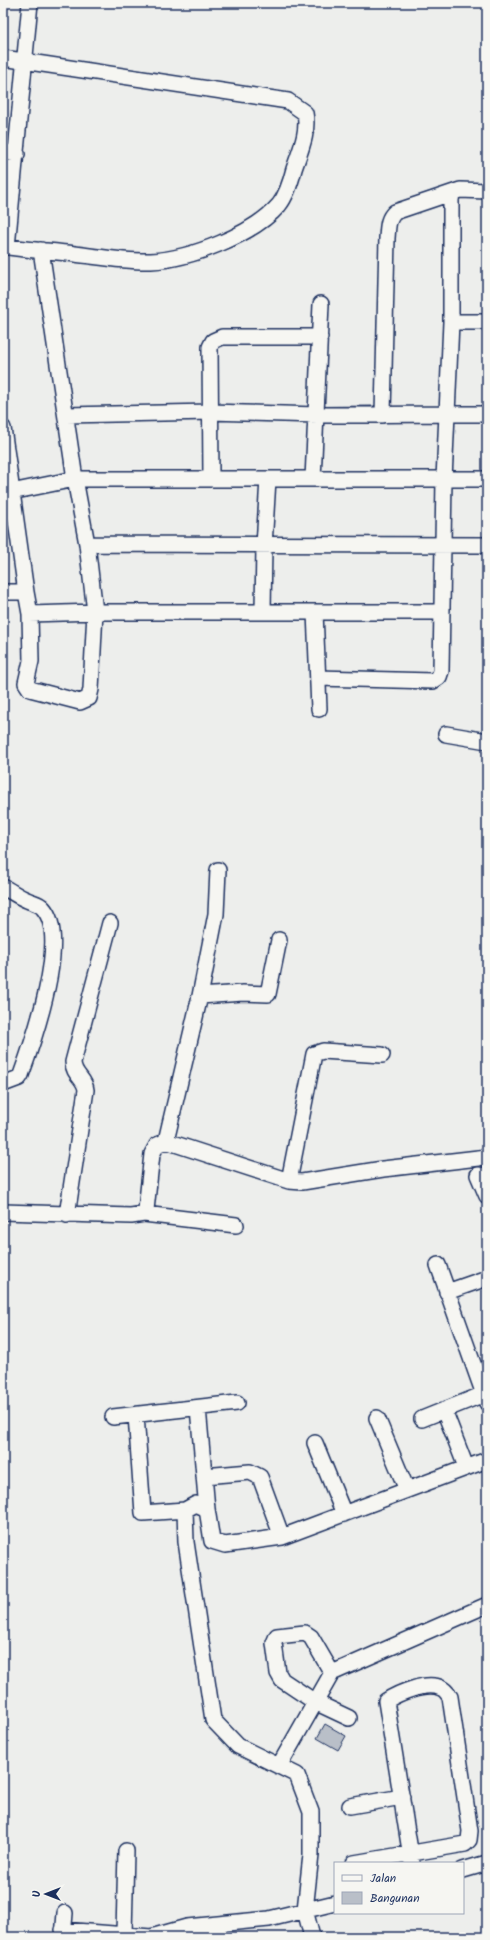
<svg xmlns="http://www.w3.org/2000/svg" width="490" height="1940" viewBox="0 0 490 1940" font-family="Kalam,sans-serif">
	<rect width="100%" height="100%" fill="#edeeec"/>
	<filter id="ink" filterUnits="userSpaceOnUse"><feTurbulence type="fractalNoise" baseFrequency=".025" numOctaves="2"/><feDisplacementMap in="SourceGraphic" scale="8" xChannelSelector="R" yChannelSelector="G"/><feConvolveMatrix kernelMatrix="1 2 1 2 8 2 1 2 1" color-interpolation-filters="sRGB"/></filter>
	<g filter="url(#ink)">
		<path fill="#b9bfc8" stroke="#1b2f5e" d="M325,1724L346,1736L338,1750L317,1738Z"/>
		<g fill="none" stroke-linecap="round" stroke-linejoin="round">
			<defs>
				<path id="minor" d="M3,58L288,101L305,113C309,132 300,151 294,169C291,181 287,195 279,205C253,235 190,259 151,261C126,262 100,257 75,254C51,251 27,250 3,246
					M3,152L17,154
					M453,193L451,199V322L447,414H487
					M7,247L30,3
					M41,250L75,479L87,544L487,545
					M451,322H487
					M66,415L211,412L317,415L447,414L444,479L441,671L439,677L433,681L318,678
					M383,415L387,238C388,228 387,219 395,212L460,190L487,191
					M3,428L26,592
					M211,479L210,347L213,341L222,337H320
					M268,479H487
					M313,479L321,304
					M11,492L75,479H268L264,546L263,611
					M87,544L95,612L30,614L31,661L26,683L30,689L80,702L89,698L91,689L95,612H441
					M3,592H26L30,614
					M315,612L319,709
					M446,734L487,741
					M3,887C11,891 19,897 27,900C33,903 39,903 43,908C70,937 33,1042 21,1075L19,1078L3,1084
					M200,996L216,914L218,870
					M166,1141L200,996L243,993L268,994L279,940
					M487,1176L478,1175L487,1196
					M289,1181L314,1054L323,1051L382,1055
					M3,1212L131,1216L144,1214L146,1210L152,1154L157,1145L166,1141L289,1181L302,1182L383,1169L487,1157
					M144,1214L236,1225
					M67,1215L86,1090C85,1078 73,1075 73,1062L110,923
					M438,1265L487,1403
					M447,1292L487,1278
					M198,1408L207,1509
					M444,1410L466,1467
					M136,1415L143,1513L185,1510
					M113,1417L237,1403
					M377,1418L407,1490
					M422,1419L484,1394
					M315,1443L344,1514
					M204,1476L250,1472L260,1477L282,1537
					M332,1673L311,1637L305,1633L277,1636L274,1643L278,1673L282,1680L315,1702L349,1718
					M279,1766L332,1673L487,1605
					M350,1806L402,1797
					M354,1863L465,1844L469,1840L470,1831L450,1697C448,1694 444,1689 441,1688C427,1681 398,1693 386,1701C395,1755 403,1809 412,1863
					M463,1870L487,1863
					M63,1930L151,1937L187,1927L269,1919L335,1903
					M124,1934L126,1851
					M63,1937L65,1913
					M312,1937L305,1910L311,1855V1812L297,1775L238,1746L213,1720L186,1542L185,1510L196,1504L207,1509L212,1541L225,1545L282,1537L487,1460"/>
			</defs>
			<use href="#minor" stroke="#1b2f5e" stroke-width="18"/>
			<use href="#minor" stroke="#f6f6f2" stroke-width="15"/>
		</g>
	</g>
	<rect width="490" height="1940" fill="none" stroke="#f6f6f2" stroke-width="16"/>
	<rect x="8" y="8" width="474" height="1924" fill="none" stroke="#1b2f5e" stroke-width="1.5" filter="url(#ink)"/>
	<rect x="334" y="1862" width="130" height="52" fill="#f6f6f2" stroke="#9ea6b7"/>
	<rect x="342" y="1875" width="20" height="6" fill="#f6f6f2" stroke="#9ea6b7"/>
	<text x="370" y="1882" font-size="12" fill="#1b2f5e">Jalan</text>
	<rect x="342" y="1892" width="20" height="12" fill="#b9bfc8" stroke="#9ea6b7"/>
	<text x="370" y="1902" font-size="12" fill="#1b2f5e">Bangunan</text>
	<g transform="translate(46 1894) rotate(270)" stroke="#f6f6f2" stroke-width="3" paint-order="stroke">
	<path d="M0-3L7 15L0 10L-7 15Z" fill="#1b2f5e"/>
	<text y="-6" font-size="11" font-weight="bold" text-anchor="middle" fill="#1b2f5e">U</text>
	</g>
</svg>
